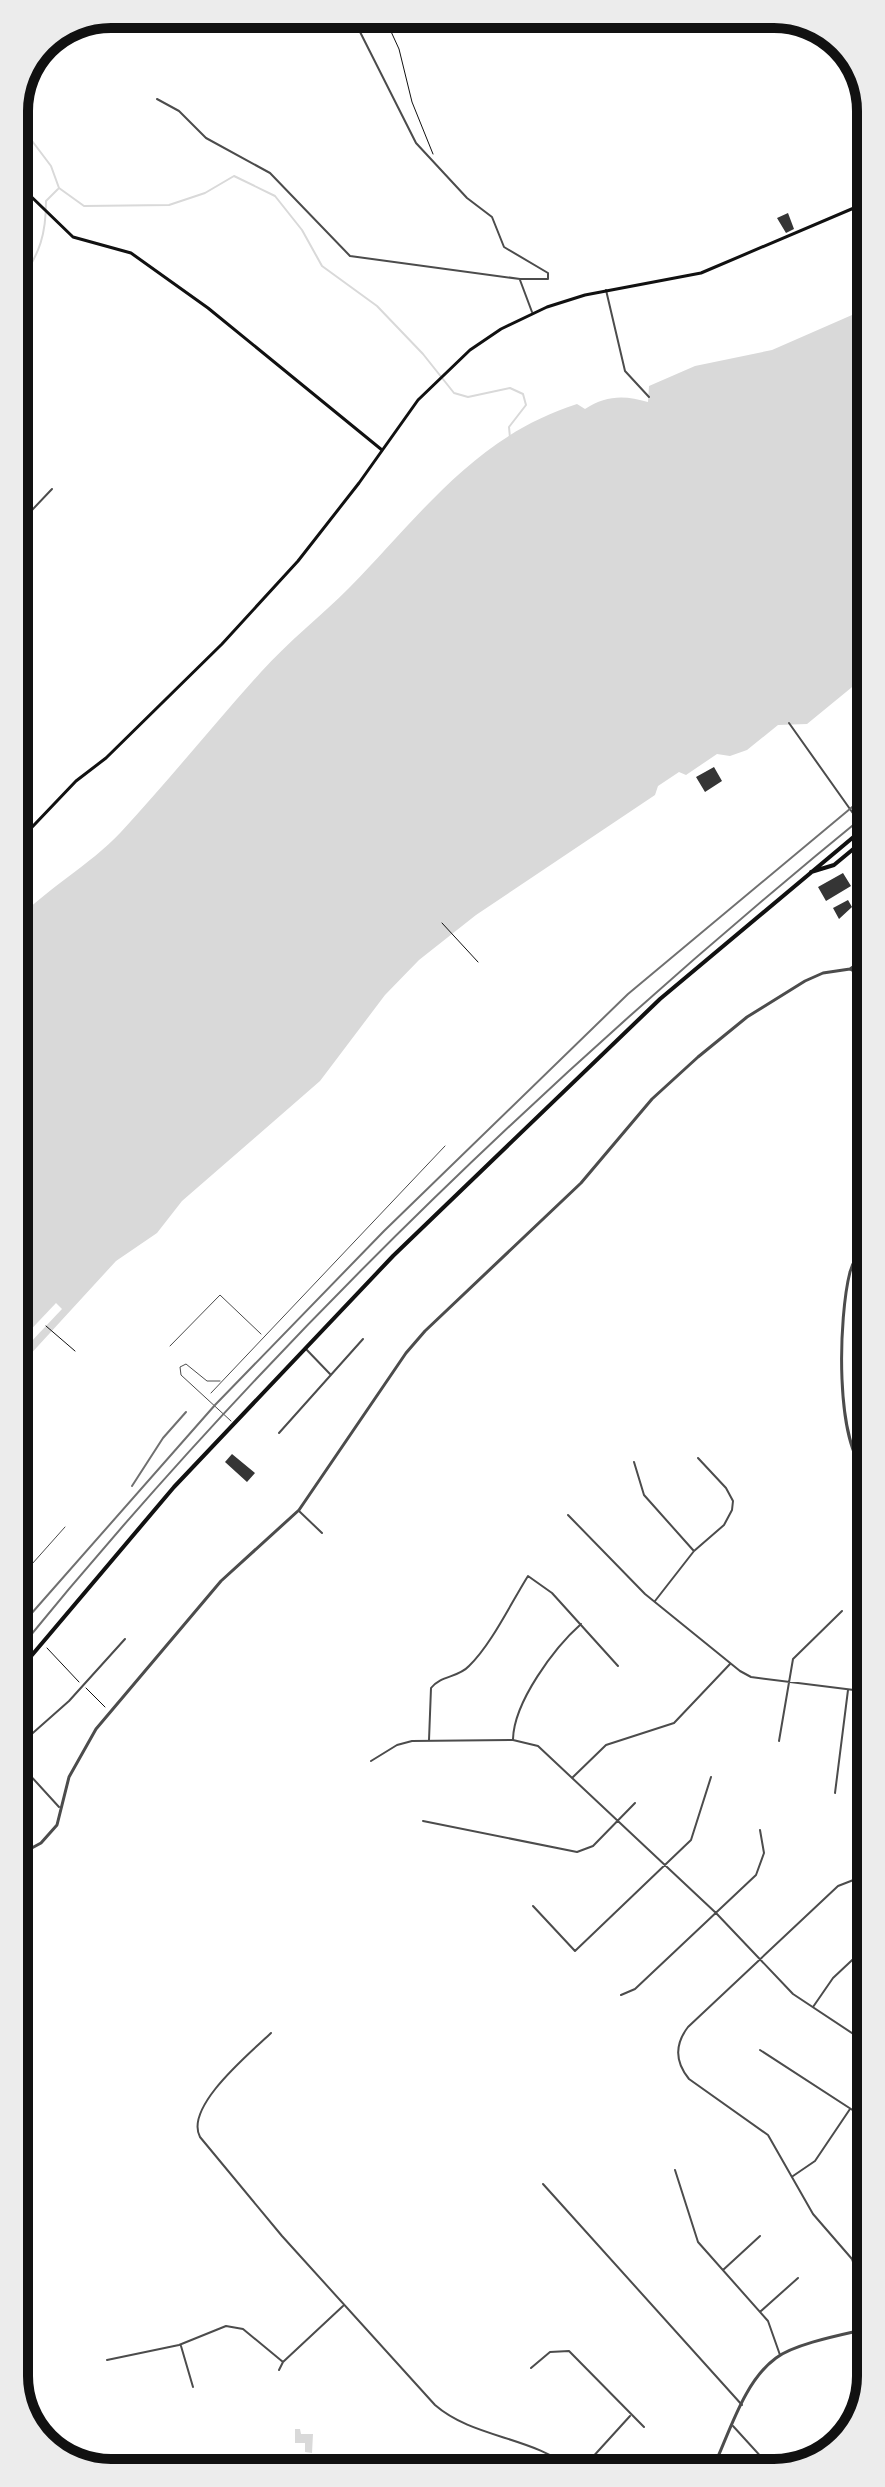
<svg xmlns="http://www.w3.org/2000/svg" width="885" height="2487" viewBox="0 0 885 2487" font-family="Montserrat,sans-serif">
	<rect width="100%" height="100%" fill="#fff"/>
	<path fill="#d9d9d9" d="M868,308V674L807,724L778,725L747,750L730,756L717,754L686,775L679,772L658,786L655,795L476,915L419,960L385,995L320,1081L182,1201L157,1233L116,1261L16,1370L15,922C47,888 89,866 121,832C169,780 214,724 261,672C288,642 321,616 349,588C421,515 474,437 577,404L585,409C606,395 625,395 648,402L649,386L695,366L772,350Z
		M295,2429H300L301,2434H313L312,2453L305,2452V2443H295Z"/>
	<path fill="#fff" d="M56,1303L62,1309L28,1345L21,1340Z"/>
	<g fill="none" stroke-linecap="round" stroke-linejoin="round">
		<path stroke="#d9d9d9" stroke-width="2" d="M14,117L51,166L59,188L84,206L169,205L205,193L234,176L275,196L302,230L322,266L377,306L423,354L454,393L468,397L510,388L523,394L526,405L509,427L510,438
			M21,280C40,253 46,234 46,201L58,189"/>
	</g>
	<path fill="#353535" d="M788,213L794,229L786,233L777,218Z
		M714,767L722,781L705,792L696,777Z
		M843,873L851,886L826,901L818,887Z
		M848,900L852,907L839,919L833,908Z
		M232,1454L255,1473L247,1482L225,1462Z"/>
	<g fill="none" stroke-linecap="round" stroke-linejoin="round">
		<path stroke="#111" stroke-width="1" d="M383,14L399,49L412,102L433,154
			M442,923L478,962
			M46,1326L75,1351
			M47,1648L79,1682
			M86,1688L105,1707"/>
		<path stroke="#4c4c4c" stroke-width="1" d="M170,1346L220,1295L261,1334
			M220,1381H207L186,1364L180,1367L181,1375L231,1421
			M211,1393L445,1146
			M16,1582L65,1527"/>
		<path stroke="#4c4c4c" stroke-width="2" d="M157,99L179,111L206,138L270,173L350,256L520,279H548V273L504,247L492,217L467,198L416,143L351,14
			M520,280L532,312
			M606,290L625,371L649,397
			M15,509L23,517
			M15,528L52,489
			M789,723L862,826
			M305,1348L330,1374
			M279,1433L363,1339
			M634,1462L644,1495L693,1550
			M299,1511L322,1533
			M568,1515L645,1594L740,1671L751,1677L870,1692
			M655,1601L694,1551L724,1525L732,1510L733,1501L726,1488L698,1458
			M513,1739C514,1702 554,1648 581,1624
			M429,1740L431,1688C441,1675 458,1678 469,1666C491,1645 511,1603 528,1576L552,1593L618,1666
			M779,1741L793,1659L842,1611
			M17,1747L69,1701L125,1639
			M17,1761L59,1807
			M371,1761L397,1745L412,1741L513,1740L538,1746L716,1913L793,1994L870,2045
			M572,1778L606,1745L674,1723L730,1664
			M835,1793L848,1690
			M423,1821L577,1852L593,1846L635,1803
			M870,1882L856,1879L838,1886L688,2027C675,2044 675,2062 689,2079L768,2135L813,2214L852,2259L871,2315
			M533,1906L575,1951L691,1840L711,1777
			M621,1995L635,1989L756,1875L764,1853L760,1830
			M813,2007L833,1978L865,1948L870,1952
			M271,2033C250,2053 184,2107 200,2137L282,2236L435,2405C474,2439 534,2436 574,2471
			M760,2050L871,2122
			M675,2170L698,2242L768,2321L780,2355
			M793,2176L815,2161L850,2109
			M543,2184L742,2405
			M723,2270L760,2236
			M761,2311L798,2278
			M181,2346L193,2387
			M107,2360L179,2345L226,2326L243,2329L283,2362
			M531,2368L550,2352L569,2351L644,2427
			M279,2370L283,2362L343,2306
			M733,2426L773,2470
			M838,2426L847,2438
			M580,2471L630,2416"/>
		<path stroke="#4c4c4c" stroke-width="3" d="M869,948V966
			M850,969L869,979
			M869,1241C861,1251 853,1260 850,1272C839,1314 833,1448 870,1476
			M17,1856L41,1843L57,1825L69,1777L96,1729L221,1581L299,1510L406,1353L425,1331L581,1183L652,1099L698,1057L747,1017L805,981L823,973L850,969L869,956
			M712,2470C729,2435 743,2382 776,2358C796,2343 846,2334 871,2328"/>
		<path stroke="#111" stroke-width="3" d="M14,180L73,237L131,253L208,308L382,450
			M15,845L76,781L106,758L222,644L298,561L359,483L418,400L470,350L501,329L547,307L585,295L701,273L868,202"/>
		<path stroke="#111" stroke-width="4" d="M811,872L834,865L869,836
			M16,1674L174,1487L393,1256L660,999L869,824
			M16,1694L21,1680L17,1673"/>
		<path stroke="#707070" stroke-width="2" d="M132,1486L163,1438L186,1412
			M16,1631L215,1405L384,1231L628,994L869,793
			M16,1653C268,1343 560,1064 869,812"/>
	</g>
	<path d="M0 0H885V2487H0ZM111 28H774A83 83 0 0 1 857 111V2376A83 83 0 0 1 774 2459H111A83 83 0 0 1 28 2376V111A83 83 0 0 1 111 28Z" fill="#ececec" fill-rule="evenodd"/>
	<path fill="none" stroke="#111" stroke-width="10" d="M111 28H774A83 83 0 0 1 857 111V2376A83 83 0 0 1 774 2459H111A83 83 0 0 1 28 2376V111A83 83 0 0 1 111 28Z"/>
</svg>
